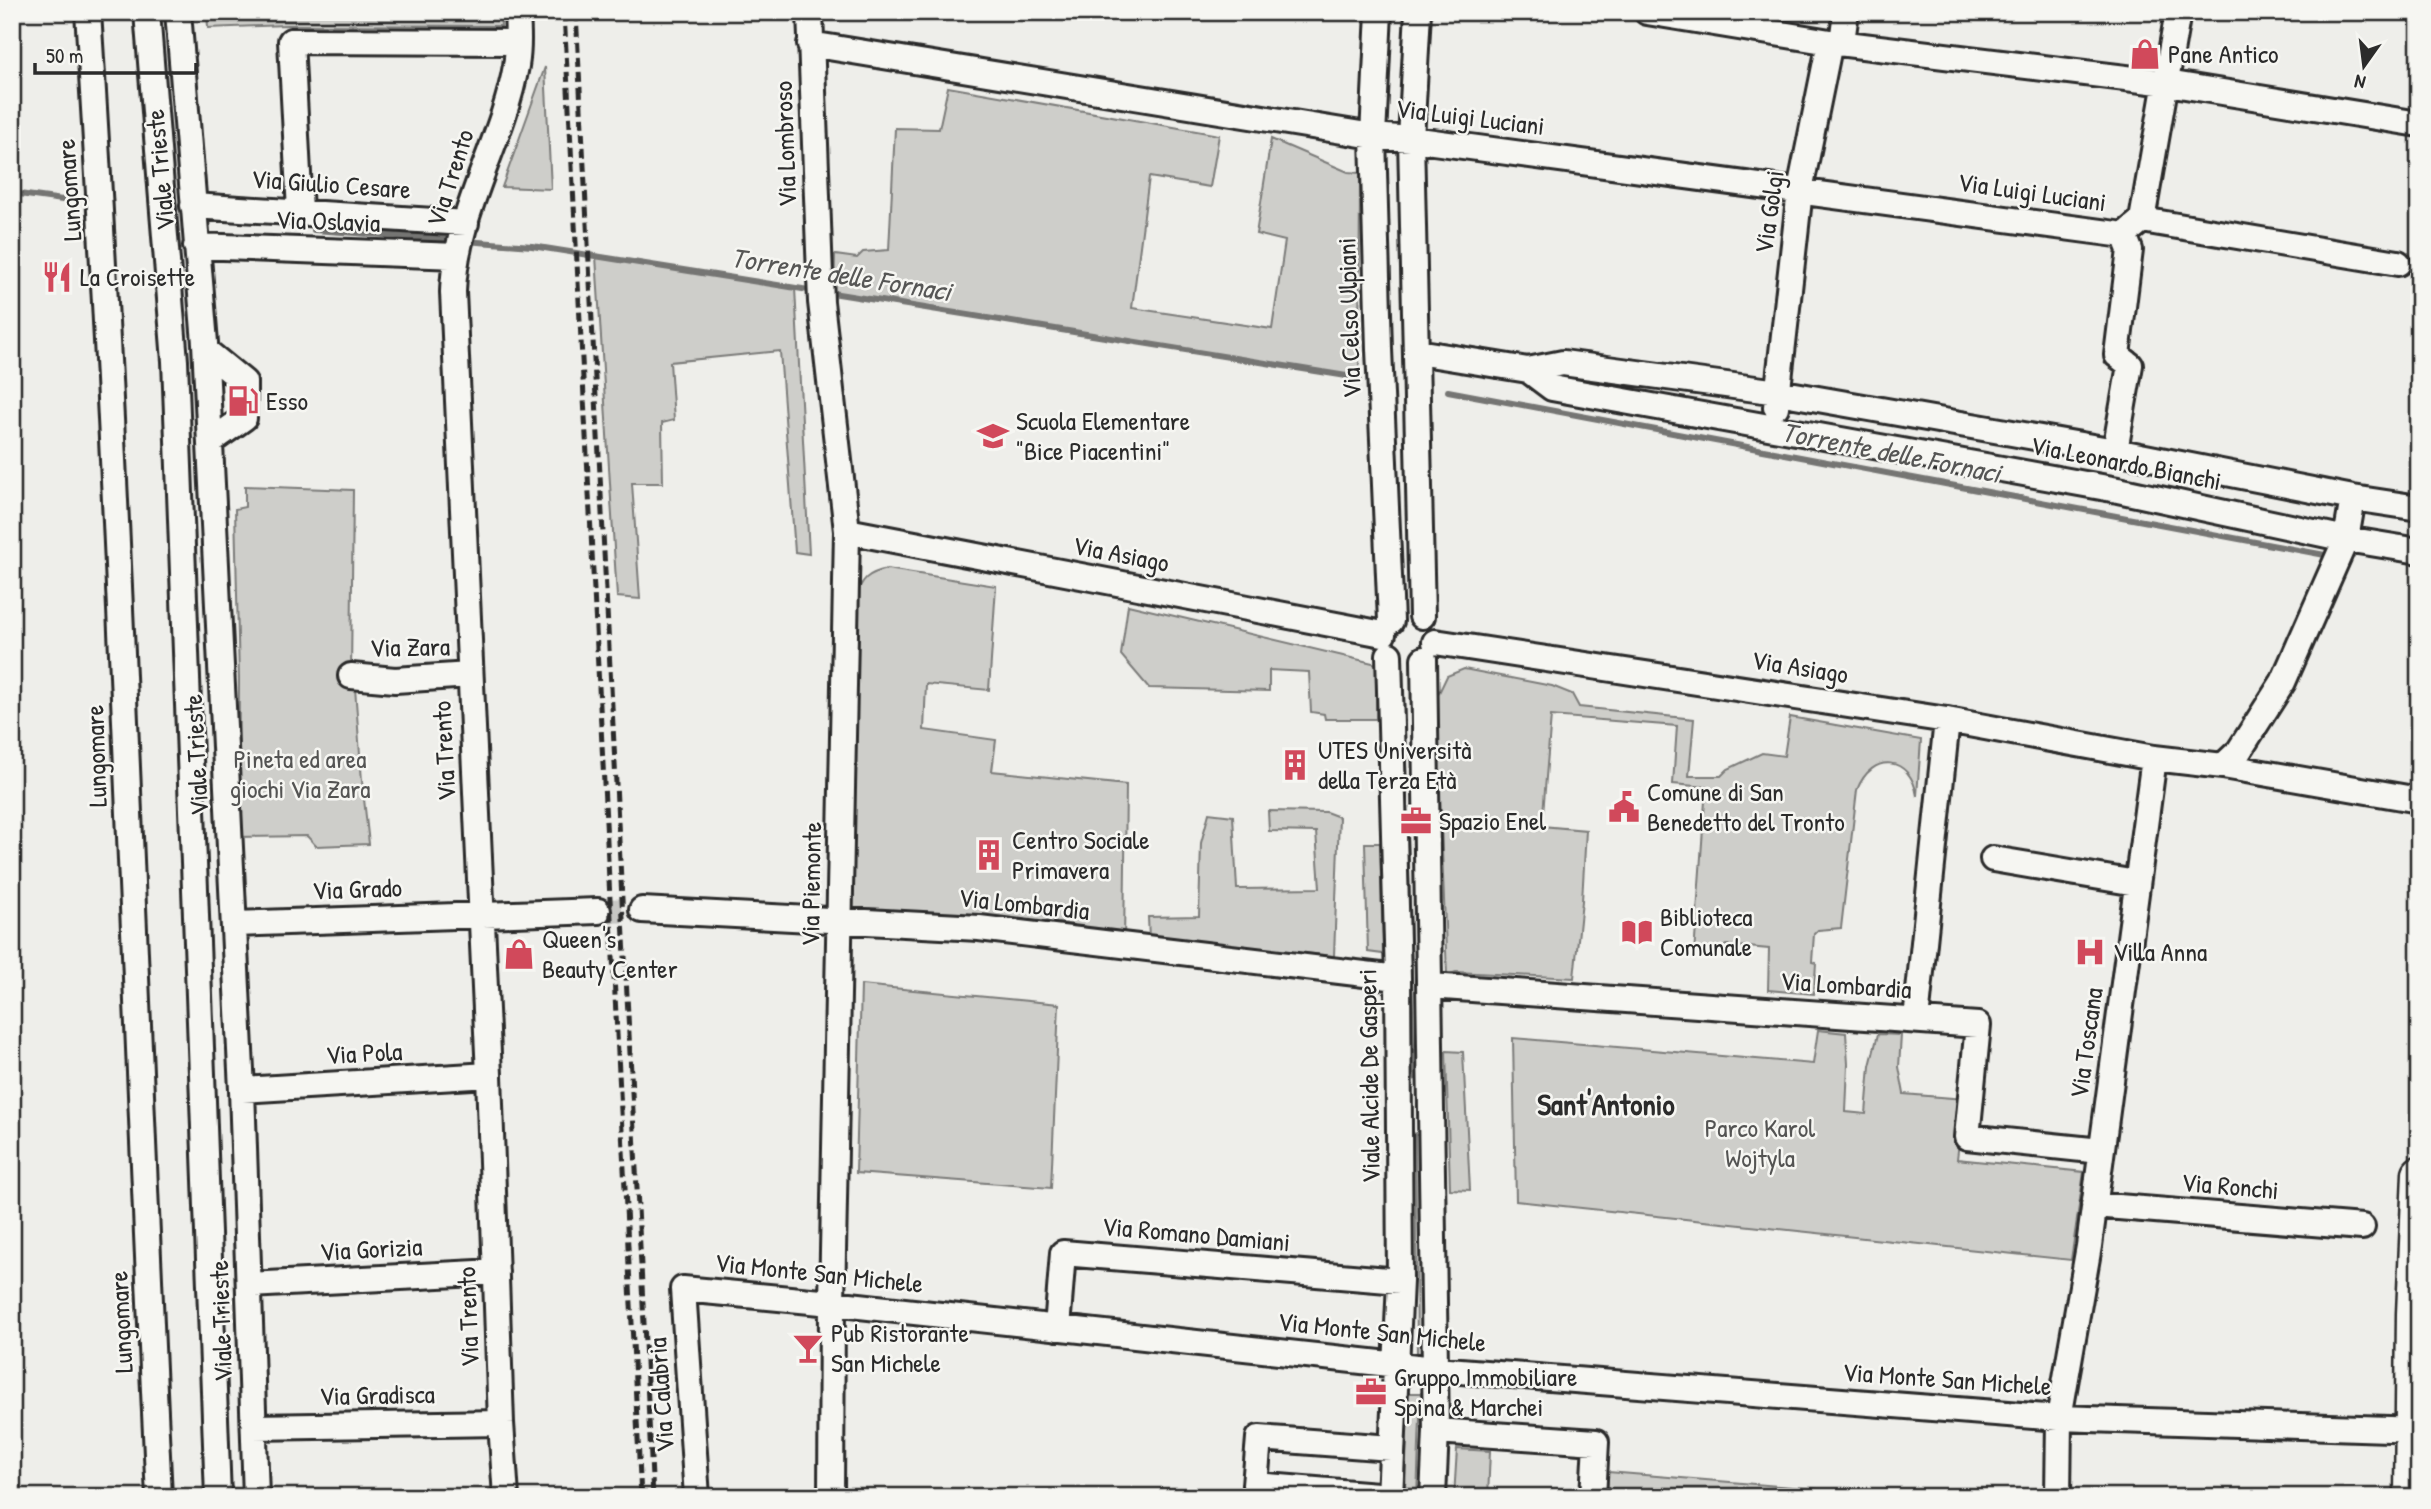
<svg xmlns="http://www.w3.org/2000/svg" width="2431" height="1509" viewBox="0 0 2431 1509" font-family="'Patrick Hand',sans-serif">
	<rect width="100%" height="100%" fill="#eeeeea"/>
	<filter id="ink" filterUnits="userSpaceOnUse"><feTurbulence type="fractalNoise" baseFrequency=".0143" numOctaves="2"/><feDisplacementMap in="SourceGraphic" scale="14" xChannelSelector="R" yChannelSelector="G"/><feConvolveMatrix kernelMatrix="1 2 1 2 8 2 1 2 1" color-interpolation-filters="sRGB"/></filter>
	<g filter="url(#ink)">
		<path fill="#cececa" stroke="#7c7c7a" stroke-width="2" d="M207,12H500L501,26L287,25L208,28Z
			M545,67L551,189L502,187Z
			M948,87L1219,135L1210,187L1149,177L1132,308L1272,329L1285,241L1256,234L1271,139L1348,172L1360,173L1359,378L834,294L835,255L857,258L863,252L889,250L895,128L939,129Z
			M596,256L795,288L809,554L795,552L780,351L670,362L674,420L662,423L663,483H632L640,599L617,597Z
			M245,486L353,490L351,676L355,688L362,781L369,844L316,846L307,836L238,837L239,680L235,509L245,507Z
			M887,569L996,586L989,690L926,684L924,730L996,740L992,771L1126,785L1124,945L850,913L856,598C861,579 868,573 887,569Z
			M1128,605L1377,664L1376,719H1325L1324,714L1311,712L1309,672L1269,670V691L1149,688L1121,655Z
			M1464,669L1552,686L1572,694L1579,707L1694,719L1689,776H1721L1728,769L1762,753L1784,756L1790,717L1921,740L1917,796C1911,756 1872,751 1857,790L1841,928L1818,930L1814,934L1812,962L1816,963L1814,994L1768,990L1769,949L1726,945L1711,956L1694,954L1706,787L1673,784L1677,726L1551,716L1542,826L1586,830L1582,901L1574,978L1456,972L1447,975L1436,699L1447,676Z
			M1404,694L1415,1080L1411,1072L1400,699Z
			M1268,811L1326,812L1339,817L1334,956L1149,938L1148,917L1199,916L1201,843L1209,813L1233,816L1237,889L1320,888L1316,832L1269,831Z
			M1365,843H1380L1383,954L1368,952Z
			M861,985L1059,1004L1051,1188L856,1173Z
			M1818,1030L1846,1033L1848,1064L1846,1112L1866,1114L1870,1066L1878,1034L1901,1035L1899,1067L1904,1094L1964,1099L1957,1159L2084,1172L2071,1260L1516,1201L1513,1038L1813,1064Z
			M1446,1051L1463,1052L1470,1190L1450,1189Z
			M1415,1134L1421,1138L1422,1360L1417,1355Z
			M1408,1393H1421L1417,1497H1405Z
			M1457,1449L1490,1451L1488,1497H1454Z
			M1608,1472L1816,1489L1815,1497H1607Z"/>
		<path fill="#a6a6a3" stroke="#757573" stroke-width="2" d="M414,12H495V19H414Z"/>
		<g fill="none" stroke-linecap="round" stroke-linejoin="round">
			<path stroke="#757573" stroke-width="6" d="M12,193L77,202
				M314,230L455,240
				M465,241L532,246L815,291
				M826,292L1359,378
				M1448,391L2325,555"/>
			<path stroke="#c7c7c4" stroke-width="24" stroke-dasharray="24 12" stroke-linecap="butt" d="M598,911L642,910"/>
			<defs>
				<path id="minor" d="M88,12C120,507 135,1002 159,1497
					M147,12L175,361L218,1497
					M178,12L205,343L242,1090L256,1497
					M810,12L821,302L847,531L832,1303L831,1497
					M1379,12L1373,136L1379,349L1391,621
					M1418,12L1411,139L1422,616
					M1647,12L1830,42L2167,83L2419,124
					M1842,42L1846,12
					M810,44L1373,136L1411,139L2124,235
					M193,206L466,223
					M300,211L291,41L518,42
					M2142,220L2398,263
					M2130,230L2142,220L2178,12
					M196,246L457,256
					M206,351L244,382V418L210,442
					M1417,352L1528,370L1563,363L1778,392L2115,451L2353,498L2419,508
					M1528,370L1552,388L2118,490L2346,539L2419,551
					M1776,407L1800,190L1830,42
					M2115,451L2130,365L2117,355L2130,250L2124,235
					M847,531L1383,634
					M1435,642L1947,720L2154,758L2223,766L2239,751L2283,682L2346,539L2353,498
					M1389,655L1398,978L1400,1281L1390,1497
					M1424,659L1436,1431L1433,1497
					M351,676L395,680L470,675
					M2223,766L2419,800
					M1993,859L2136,883
					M642,910L979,928L1398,978
					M235,924L598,911
					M1430,986L1978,1025L1967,1137L2101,1151
					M1916,1020L1947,720
					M242,1090L489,1075
					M2094,1205L2362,1227
					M249,1285L496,1272
					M1057,1328L1063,1253L1400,1281
					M254,1427L501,1423
					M1436,1431L1596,1442L1593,1497
					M1390,1496L1255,1485L1259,1438L1391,1448
					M506,1497L501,1423L489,1075L453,292C455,214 503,141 516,66C519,48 518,30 517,12
					M697,1497L683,1289L832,1303L1435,1369L2059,1418L2419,1430
					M2058,1497L2059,1418L2089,1246L2154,758"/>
				<path id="major" d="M2411,1497L2413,1314L2419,1173"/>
			</defs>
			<use href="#minor" stroke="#2b2b2b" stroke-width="30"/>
			<use href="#major" stroke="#2b2b2b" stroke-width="37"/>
			<use href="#minor" stroke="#f6f6f2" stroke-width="24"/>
			<use href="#major" stroke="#f6f6f2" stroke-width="32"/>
			<path stroke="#2b2b2b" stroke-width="5" stroke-dasharray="10 5" stroke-linecap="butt" d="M564,12L641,1497
				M576,12L653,1497"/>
		</g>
	</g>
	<defs>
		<symbol id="shop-bare" viewBox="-9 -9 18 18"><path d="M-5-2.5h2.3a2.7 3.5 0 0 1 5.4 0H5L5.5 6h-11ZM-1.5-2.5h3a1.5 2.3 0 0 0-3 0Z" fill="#d1495b" stroke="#f6f6f2" stroke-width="2.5" paint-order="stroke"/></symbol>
		<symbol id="restaurant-bare" viewBox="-9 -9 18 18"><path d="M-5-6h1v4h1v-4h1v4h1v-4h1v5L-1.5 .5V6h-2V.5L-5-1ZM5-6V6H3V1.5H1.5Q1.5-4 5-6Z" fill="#d1495b" stroke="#f6f6f2" stroke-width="2.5" paint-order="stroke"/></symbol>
		<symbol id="fuel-bare" viewBox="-9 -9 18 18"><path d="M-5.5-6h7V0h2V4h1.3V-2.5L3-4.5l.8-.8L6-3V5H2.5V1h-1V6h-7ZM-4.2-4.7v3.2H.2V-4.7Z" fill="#d1495b" stroke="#f6f6f2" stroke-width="2.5" paint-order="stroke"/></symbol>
		<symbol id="school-bare" viewBox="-9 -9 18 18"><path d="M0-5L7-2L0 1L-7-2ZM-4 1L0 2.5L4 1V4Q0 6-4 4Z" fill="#d1495b" stroke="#f6f6f2" stroke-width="2.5" paint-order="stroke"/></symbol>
		<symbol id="building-bare" viewBox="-9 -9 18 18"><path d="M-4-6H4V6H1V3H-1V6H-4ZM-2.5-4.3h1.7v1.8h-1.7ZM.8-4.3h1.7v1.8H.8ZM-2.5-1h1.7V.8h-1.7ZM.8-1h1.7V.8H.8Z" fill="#d1495b" stroke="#f6f6f2" stroke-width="2.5" paint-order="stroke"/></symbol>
		<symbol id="civic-bare" viewBox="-9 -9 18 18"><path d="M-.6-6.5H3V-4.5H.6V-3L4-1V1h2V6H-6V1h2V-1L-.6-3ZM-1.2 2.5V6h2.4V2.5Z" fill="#d1495b" stroke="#f6f6f2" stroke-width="2.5" paint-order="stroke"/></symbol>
		<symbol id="office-bare" viewBox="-9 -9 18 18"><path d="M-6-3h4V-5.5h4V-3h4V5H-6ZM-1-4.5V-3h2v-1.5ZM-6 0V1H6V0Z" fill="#d1495b" stroke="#f6f6f2" stroke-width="2.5" paint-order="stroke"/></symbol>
		<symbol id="library-bare" viewBox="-9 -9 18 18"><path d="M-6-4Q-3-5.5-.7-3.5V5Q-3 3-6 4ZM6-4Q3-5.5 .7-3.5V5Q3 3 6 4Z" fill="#d1495b" stroke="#f6f6f2" stroke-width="2.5" paint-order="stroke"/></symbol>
		<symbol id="hospital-bare" viewBox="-9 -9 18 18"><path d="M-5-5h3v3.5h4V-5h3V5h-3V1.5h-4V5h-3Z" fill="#d1495b" stroke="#f6f6f2" stroke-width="2.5" paint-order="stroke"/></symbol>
		<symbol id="bar-bare" viewBox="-9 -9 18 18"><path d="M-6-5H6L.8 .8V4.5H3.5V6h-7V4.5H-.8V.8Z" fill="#d1495b" stroke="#f6f6f2" stroke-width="2.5" paint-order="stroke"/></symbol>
	</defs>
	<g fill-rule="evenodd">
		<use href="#shop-bare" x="2123" y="32" width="44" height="44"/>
		<use href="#restaurant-bare" x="35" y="255" width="44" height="44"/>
		<use href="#fuel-bare" x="221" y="379" width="44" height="44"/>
		<use href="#school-bare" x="971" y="414" width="44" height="44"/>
		<use href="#building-bare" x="1273" y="743" width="44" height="44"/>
		<use href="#civic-bare" x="1602" y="785" width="44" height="44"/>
		<use href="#office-bare" x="1394" y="799" width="44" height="44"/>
		<use href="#building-bare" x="967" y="833" width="44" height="44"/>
		<use href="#library-bare" x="1615" y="910" width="44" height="44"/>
		<use href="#hospital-bare" x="2068" y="930" width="44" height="44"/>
		<use href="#shop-bare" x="497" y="932" width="44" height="44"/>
		<use href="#bar-bare" x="786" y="1326" width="44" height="44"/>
		<use href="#office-bare" x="1349" y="1370" width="44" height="44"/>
	</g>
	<g text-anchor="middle" stroke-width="5" stroke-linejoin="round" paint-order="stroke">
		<g font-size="26" fill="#2b2b2b" stroke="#f6f6f2" text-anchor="start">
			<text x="2168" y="63">Pane Antico</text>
			<text x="80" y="286">La Croisette</text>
			<text x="266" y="410">Esso</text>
			<text x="1016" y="430">Scuola Elementare<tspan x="1016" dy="30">"Bice Piacentini"</tspan></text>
			<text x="1318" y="759">UTES Università<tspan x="1318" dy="30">della Terza Età</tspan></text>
			<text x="1647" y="801">Comune di San<tspan x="1647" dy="30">Benedetto del Tronto</tspan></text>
			<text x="1439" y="830">Spazio Enel</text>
			<text x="1012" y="849">Centro Sociale<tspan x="1012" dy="30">Primavera</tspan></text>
			<text x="1660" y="926">Biblioteca<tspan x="1660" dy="30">Comunale</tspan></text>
			<text x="542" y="948">Queen's<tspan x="542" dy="30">Beauty Center</tspan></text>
			<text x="2113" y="961">Villa Anna</text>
			<text x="831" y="1342">Pub Ristorante<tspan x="831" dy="30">San Michele</tspan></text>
			<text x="1394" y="1386">Gruppo Immobiliare<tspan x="1394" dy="30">Spina &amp; Marchei</tspan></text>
		</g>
		<g font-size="26" fill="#2b2b2b" stroke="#f6f6f2">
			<text transform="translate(1470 117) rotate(7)" y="9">Via Luigi Luciani</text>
			<text transform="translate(785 144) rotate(-92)" y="9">Via Lombroso</text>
			<text transform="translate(160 170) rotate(-95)" y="9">Viale Trieste</text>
			<text transform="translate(450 178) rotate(-72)" y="9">Via Trento</text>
			<text transform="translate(331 184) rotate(4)" y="9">Via Giulio Cesare</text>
			<text transform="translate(69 190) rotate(-94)" y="9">Lungomare</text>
			<text transform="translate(2032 192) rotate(8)" y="9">Via Luigi Luciani</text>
			<text transform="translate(1769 212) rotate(-82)" y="9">Via Golgi</text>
			<text transform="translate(328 221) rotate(2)" y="9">Via Oslavia</text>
			<text transform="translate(1349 318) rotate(-92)" y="9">Via Celso Ulpiani</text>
			<text transform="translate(2126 463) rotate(11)" y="9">Via Leonardo Bianchi</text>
			<text transform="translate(1121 554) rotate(11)" y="9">Via Asiago</text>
			<text transform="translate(410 647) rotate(-1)" y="9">Via Zara</text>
			<text transform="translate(1800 667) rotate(9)" y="9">Via Asiago</text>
			<text transform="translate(444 751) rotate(-93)" y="9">Via Trento</text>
			<text transform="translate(196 755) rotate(-93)" y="9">Viale Trieste</text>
			<text transform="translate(96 756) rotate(-92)" y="9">Lungomare</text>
			<text transform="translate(811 884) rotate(-89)" y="9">Via Piemonte</text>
			<text transform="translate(357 889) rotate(-2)" y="9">Via Grado</text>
			<text transform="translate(1024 904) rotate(6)" y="9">Via Lombardia</text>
			<text transform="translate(1846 985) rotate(4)" y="9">Via Lombardia</text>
			<text transform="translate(2086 1043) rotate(-82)" y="9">Via Toscana</text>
			<text transform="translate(364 1053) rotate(-3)" y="9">Via Pola</text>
			<text transform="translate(1369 1076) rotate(-91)" y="9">Viale Alcide De Gasperi</text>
			<text transform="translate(2230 1186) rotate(5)" y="9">Via Ronchi</text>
			<text transform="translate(1196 1234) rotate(5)" y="9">Via Romano Damiani</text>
			<text transform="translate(371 1249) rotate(-3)" y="9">Via Gorizia</text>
			<text transform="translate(819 1273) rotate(6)" y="9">Via Monte San Michele</text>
			<text transform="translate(468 1317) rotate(-92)" y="9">Via Trento</text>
			<text transform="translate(221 1321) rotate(-92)" y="9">Viale Trieste</text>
			<text transform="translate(121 1322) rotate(-93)" y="9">Lungomare</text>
			<text transform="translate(1382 1332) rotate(6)" y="9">Via Monte San Michele</text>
			<text transform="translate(1947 1379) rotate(4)" y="9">Via Monte San Michele</text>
			<text transform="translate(377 1395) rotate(-1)" y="9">Via Gradisca</text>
			<text transform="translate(661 1395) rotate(-94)" y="9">Via Calabria</text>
		</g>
		<g font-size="26" fill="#545453" stroke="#f6f6f2">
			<text x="300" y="768">Pineta ed area<tspan x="300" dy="30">giochi Via Zara</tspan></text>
			<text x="1760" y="1137">Parco Karol<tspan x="1760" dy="30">Wojtyla</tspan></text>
		</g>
		<g font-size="28" font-style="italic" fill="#565655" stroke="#f6f6f2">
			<text transform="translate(841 274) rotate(9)" y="10">Torrente delle Fornaci</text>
			<text transform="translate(1891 452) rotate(11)" y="10">Torrente delle Fornaci</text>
		</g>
		<g font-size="30" font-weight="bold" fill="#2b2b2b" stroke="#f6f6f2">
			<text x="1606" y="1115">Sant'Antonio</text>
		</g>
	</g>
	<rect width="2431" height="1509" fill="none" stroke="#f6f6f2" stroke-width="42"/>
	<rect x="21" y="21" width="2389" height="1467" fill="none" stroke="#2b2b2b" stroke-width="2.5" filter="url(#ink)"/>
	<g transform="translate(2364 66) rotate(194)" stroke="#f6f6f2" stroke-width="5" paint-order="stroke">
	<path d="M0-5L12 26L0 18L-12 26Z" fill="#2b2b2b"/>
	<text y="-10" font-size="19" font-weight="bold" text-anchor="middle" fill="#2b2b2b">N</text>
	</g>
	<path d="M35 63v10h161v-10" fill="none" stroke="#2b2b2b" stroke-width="3.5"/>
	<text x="46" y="63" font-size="21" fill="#2b2b2b" stroke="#f6f6f2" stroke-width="5" paint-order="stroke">50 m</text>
</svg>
